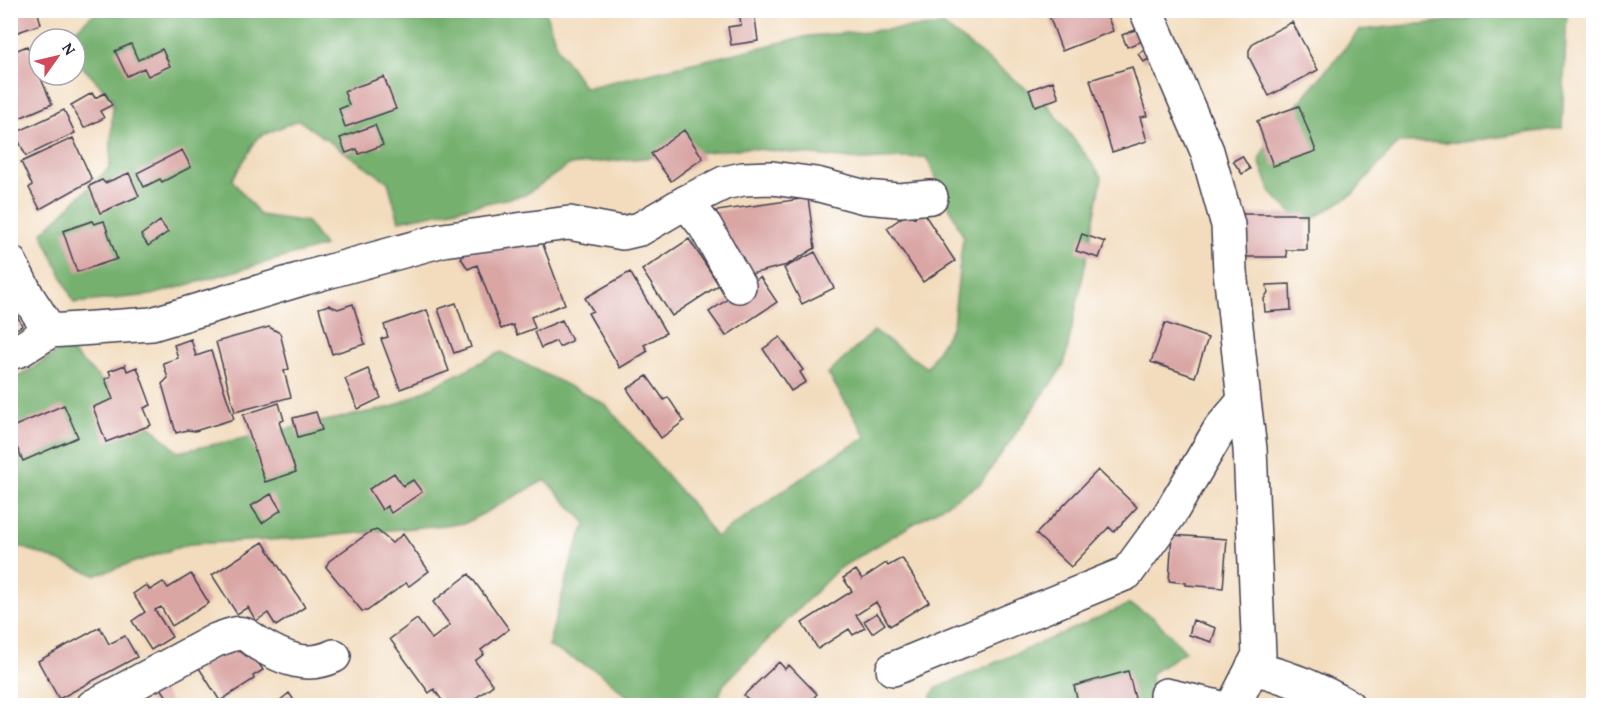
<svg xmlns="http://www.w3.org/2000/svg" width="1604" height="716" viewBox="0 0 1604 716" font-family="'Gentium Book Plus',serif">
	<rect width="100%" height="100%" fill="#fff"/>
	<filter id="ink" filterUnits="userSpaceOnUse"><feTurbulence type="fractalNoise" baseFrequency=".0167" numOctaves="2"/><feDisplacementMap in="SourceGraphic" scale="12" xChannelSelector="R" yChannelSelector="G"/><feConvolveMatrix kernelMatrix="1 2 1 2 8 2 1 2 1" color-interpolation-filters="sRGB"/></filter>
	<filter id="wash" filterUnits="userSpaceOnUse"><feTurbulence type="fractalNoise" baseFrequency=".008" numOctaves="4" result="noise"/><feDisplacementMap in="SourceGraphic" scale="24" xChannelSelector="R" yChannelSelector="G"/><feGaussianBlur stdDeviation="1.35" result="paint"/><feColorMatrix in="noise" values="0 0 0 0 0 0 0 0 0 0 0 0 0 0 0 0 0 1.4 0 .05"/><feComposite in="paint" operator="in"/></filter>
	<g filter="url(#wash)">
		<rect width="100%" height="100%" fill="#f2dcbd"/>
		<path fill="#74b06e" stroke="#4b6954" stroke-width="1.5" d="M97,11H545L558,49L585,88L809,36L943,25L1048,105L1102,177L1090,242L1064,365L980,484L838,569L724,684L715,705H634L635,703L599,672L548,646L573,556L586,523L545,480L466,523L306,538L189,544L96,575L11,543L10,382L66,347L178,452L392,407L501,352L605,404L690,502L716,537L831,458L867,437L828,374L874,331L927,368L953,325L963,236L926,157L861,160L747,148L569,165L525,195L399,221L388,182L298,120L258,137L232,180L260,215L307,222L324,246L152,295L74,303L42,233L110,167L113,99L75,59V39H65Z
			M1465,11H1567L1562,128L1464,142L1398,143L1353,194L1304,224L1271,193L1259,160L1272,135L1360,30L1470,19Z
			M1129,604L1153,617L1185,651L1151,674L1153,705L928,706L935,689Z"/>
		<g id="blocks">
			<path fill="#d9a6a4" d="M17,10H22L23,13L37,10L41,24L10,35V13Z
				M739,10H754L758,41L731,45L728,27L741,25Z
				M1047,10H1112L1113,13L1107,15L1113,31L1062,51Z
				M1292,22L1318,70L1269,96L1249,57V50L1254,42Z
				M1141,28L1145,40L1127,47L1122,35Z
				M131,44L138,60L162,49L170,66L148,76L144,68L127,76L115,51Z
				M27,46L52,104L10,122V53Z
				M1147,48L1152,57L1144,62L1138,54Z
				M1132,67L1147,116L1140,117L1147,141L1112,152L1090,80Z
				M384,77L396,109L345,127L339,109L349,105L344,91Z
				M1053,81L1059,98L1035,106L1029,90Z
				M92,93L95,98L105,93L112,105L100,111L104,118L84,128L71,105Z
				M1299,106L1316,151L1273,166L1257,121Z
				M64,110L75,133L26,156L15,133Z
				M375,125L383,145L359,154L357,149L346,153L340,138Z
				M684,130L703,158L671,181L651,154Z
				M73,138L92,180L40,209L29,188L32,185L21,162Z
				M182,150L191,167L162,182L160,179L144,187L137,173Z
				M1242,156L1250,169L1242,174L1233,161Z
				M129,173L139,196L100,213L89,186L102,180L105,183Z
				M808,198L815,248L787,265L743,276L710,212Z
				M910,212L914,218L923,212L955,261L923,282L887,228Z
				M1242,214H1307V250H1286L1287,257H1242Z
				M92,221L94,224L104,221L117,259L77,272L63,231Z
				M160,221L168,232L148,246L141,235Z
				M1082,234L1105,242L1099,258L1076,251Z
				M535,239L542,242L565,304L531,317L535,328L517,335L513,325L501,329L477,265L468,269L461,258L466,252L479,249L481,252Z
				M689,239L719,285L672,316L642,270Z
				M815,252L834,288L802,304L784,268Z
				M630,272L666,333L644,345L648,351L620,368L588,313L593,311L585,298Z
				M760,277L777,302L726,336L709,312Z
				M1290,284L1291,310L1265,312L1264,299L1268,292L1267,285Z
				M10,300L22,326L10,332Z
				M456,303L471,347L454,353L438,309Z
				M353,304L365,344L332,354L319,308L329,305L338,309Z
				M427,310L449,371L400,389L381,339L388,337L384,325Z
				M562,320L572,341L559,347L556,341L541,348L534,332Z
				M1165,323L1208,338L1195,377L1151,362Z
				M269,327L280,333L289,369L284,371L291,397L235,412L216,342Z
				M780,337L803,370L800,372L806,382L791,391L763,349Z
				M191,339L196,356L211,351L234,419L195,431L187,430L176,433L162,384L168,378L163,363L178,358L174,345Z
				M125,365L127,371L137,367L151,405L144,408L151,425L106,442L93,407L113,399L105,379L111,376L109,371Z
				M368,369L381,398L358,409L345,379Z
				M647,376L664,400L668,397L684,421L661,438L627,389Z
				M279,403L284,420L279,422L296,472L265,482L243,415Z
				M64,405L78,437L23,461L10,432V428Z
				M316,412L322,430L298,437L293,418Z
				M1098,470L1137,507L1114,532L1109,527L1071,567L1036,534Z
				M394,473L403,486L413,480L422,492L391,513L387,506L382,510L369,489Z
				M271,494L281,510L262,523L251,506Z
				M377,530L392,543L403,534L429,571L409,586L406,583L367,611H362L326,567L329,561L370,532Z
				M1172,535L1227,539L1223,588L1186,585V583L1169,581Z
				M263,542L305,607L276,626L268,613L256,621L248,607L237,614L212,575Z
				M902,558L929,602L890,626L876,602L856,615L865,628L853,635L849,629L818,649L802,623L852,591L843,578L856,570L862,579L886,563L888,566Z
				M191,574L209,603L172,626L161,607L155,610L172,637L151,650L132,621L145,612L133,594L146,585L150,590L163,582L168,588Z
				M469,574L509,629L481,650L484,654L475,661L493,685L465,706H446L434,689L429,693L390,639L417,619L432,639L450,625L433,602Z
				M877,613L885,624L872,633L864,621Z
				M1193,620L1216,628L1212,642L1189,635Z
				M100,627L109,644L125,636L137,657L59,699L38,661Z
				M241,641L249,649L263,670L253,676L254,679L220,701L199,668Z
				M779,662L785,669L789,665L817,694L806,706H754L744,695Z
				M1128,671L1137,706H1079L1074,686Z
				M157,682L173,706H151L142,693Z
				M289,693L298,706H273Z"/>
		</g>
	</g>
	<g filter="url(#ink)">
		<use href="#blocks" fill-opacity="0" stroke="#413e4e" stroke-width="1.5"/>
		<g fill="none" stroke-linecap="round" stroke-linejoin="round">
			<defs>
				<path id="minor" d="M686,202L705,226L739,286
					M10,262L28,297L50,331L152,324L305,278L443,240L569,223L623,233L640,229L686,202L724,183L743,179L772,178L816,184L865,197L899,200L931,197
					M10,353L20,350L50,331
					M1252,668C1286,676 1317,688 1348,706
					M893,669L1127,573L1170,514L1220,429L1244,401L1230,271L1228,225L1207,151L1146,10
					M1166,695L1214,706
					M93,706L216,640C223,638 235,632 243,634C248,635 255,641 259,644C284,659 307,669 334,656
					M1233,706L1259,655L1250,449L1244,401"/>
			</defs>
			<use href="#minor" stroke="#413e4e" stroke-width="36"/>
			<use href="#minor" stroke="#fff" stroke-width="33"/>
		</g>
	</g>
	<rect width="1604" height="716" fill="none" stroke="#fff" stroke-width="36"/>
	<g transform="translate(57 57) rotate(56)"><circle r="28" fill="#ffffff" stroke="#a7a7b1" stroke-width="1.5"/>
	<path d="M0-4.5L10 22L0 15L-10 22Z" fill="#d1495b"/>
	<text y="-9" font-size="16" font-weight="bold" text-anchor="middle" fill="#22223b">N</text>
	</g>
</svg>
